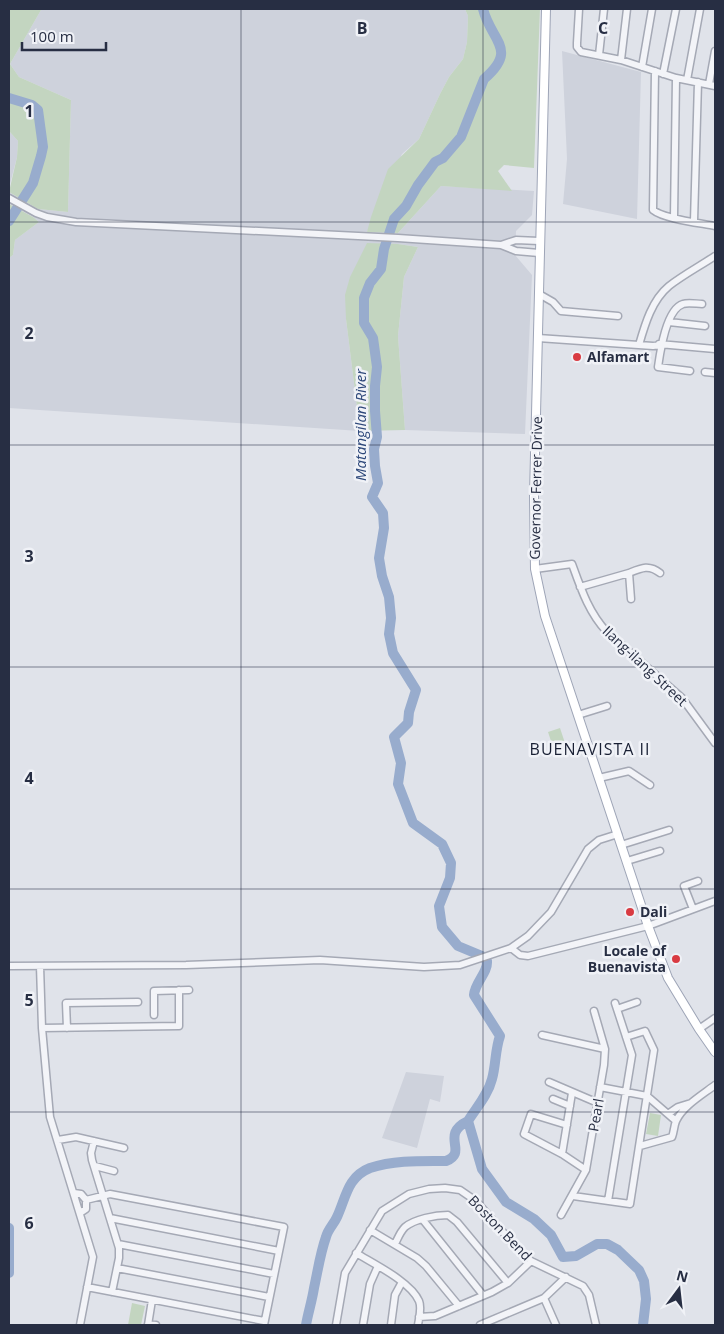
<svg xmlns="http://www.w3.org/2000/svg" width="724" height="1334" viewBox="0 0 724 1334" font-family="'Open Sans',sans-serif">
	<rect width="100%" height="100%" fill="#e0e3ea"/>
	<path fill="#ced2dc" d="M40,9H465L468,16L467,42L463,59L449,77L440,94L419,139L402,154L367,232L398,233L441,186L534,191L532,215L516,231L515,255L532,275L525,434L405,430L398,336L404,277L418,247L398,244L346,319L360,431L9,408V258L13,255L15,240L39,222L33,217L9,204V192L38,209L68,212L71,100L19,77L10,64L41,10Z
		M562,51L641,72L637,219L563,204L567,159Z
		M9,131L18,141L17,157L9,188Z
		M406,1072L444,1076L440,1102L430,1099L417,1148L382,1138Z"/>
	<path fill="#c3d5c0" d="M9,9L41,10L10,64L19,77L71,100L68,212L38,209L9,192L17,157L18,141L9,131Z
		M465,9H540L534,168L504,165L498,171L512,191L441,186L398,233L367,232L371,217L388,169L419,139L440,94L449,77L463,59L467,42L468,16Z
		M9,204L33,217L39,222L15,240L13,255L9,258Z
		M367,243L398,244L418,247L404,277L398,336L405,430L360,431L346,319L345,295L350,277Z
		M560,728L568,752L556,756L548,732Z
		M650,1113L661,1115L658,1136L646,1134Z
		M132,1303L145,1306L141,1325H128Z"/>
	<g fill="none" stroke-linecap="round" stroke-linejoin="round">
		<path stroke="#98accd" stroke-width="10" d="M483,9C491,41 519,49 484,79L461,137L443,158L435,162L418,185L406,206L394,219L384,249L381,269L370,283L364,298V323L373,338L377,367L375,386V411L377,437L374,449L375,466L378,483L372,497L383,513L384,528L379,558L382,576L389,597L391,618L389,634L393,653L416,690L409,712L408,723L394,737L401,763L398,784L413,823L442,844L451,863L450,878L439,906L442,927L458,946L482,956L487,961C488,973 475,982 474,995L500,1036C495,1050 496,1065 492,1079C488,1095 476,1108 468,1121L482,1169L506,1202L534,1219L551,1235L563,1257L576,1256L597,1244H607L618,1250L639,1270L644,1281L646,1299L643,1325
			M9,98L32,105L38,110L43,147L41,156L33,183L9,221
			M9,1228V1273
			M306,1325C308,1313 312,1301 314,1288C318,1270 320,1254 326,1237C328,1229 334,1224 337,1217C346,1198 347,1177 370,1168C394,1160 421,1161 446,1161C469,1152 439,1135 468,1121"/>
		<defs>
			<path id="minor" d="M579,9L577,43V47L581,52L621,60L676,78L715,86
				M599,55L604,9
				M621,60L627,9
				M642,67L652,9
				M655,71L653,210C664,219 700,223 715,226
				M663,74L676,9
				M687,80L700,9
				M709,84L715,51
				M9,198L36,213L47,217L76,222L398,238L501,245L516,251L539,253
				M674,217L676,78
				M694,221L698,82
				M501,245L516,240L539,241
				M539,294L553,302L561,311L618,316
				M669,322L705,326
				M538,338L653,346L661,345
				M659,344L715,349
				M639,345C645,324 652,300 669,286C683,275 700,266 715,256
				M690,371L658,367C660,353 666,309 683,304C688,302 697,304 702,304
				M705,372L715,373
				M535,569L572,564C581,589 589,613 607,632L682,698L715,743
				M629,573C641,568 649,564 660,573
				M580,587L629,573L631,599
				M578,715L607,706
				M599,778L629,771L650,785
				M621,845L669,830
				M627,861L660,851
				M693,909L684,886L698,881
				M511,948L520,955L528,956L648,926L715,901
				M9,966L186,965L320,960L424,967L460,965L511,948L528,936L551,912L588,849L599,840L618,834
				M40,966L42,1028L50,1117L93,1257L80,1325
				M617,1009L637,1002
				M154,1015V991L189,990
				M42,1028L179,1026V990
				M67,1028L66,1003L138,1002
				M699,1029L715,1018
				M542,1035L605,1049
				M549,1082L598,1103
				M600,1087L647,1096L676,1121
				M553,1099L570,1106
				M668,1114L678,1107L691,1103
				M567,1125L531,1114L524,1134L562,1154L586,1170
				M58,1140L76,1137L124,1148
				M94,1141L91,1153L92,1160L119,1248V1258L112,1292
				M640,1146L672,1137C674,1132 674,1126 676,1121C683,1106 702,1095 715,1085
				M562,1154L572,1093
				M95,1166L114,1171
				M74,1193L81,1194L86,1200V1209L80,1213
				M573,1196L630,1204L654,1050L645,1031L626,1037
				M86,1200L110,1194L284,1227L264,1325
				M608,1201L632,1055L615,1003
				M561,1215L586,1170L604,1065L605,1049L594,1011
				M110,1218L279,1251
				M423,1220L483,1295
				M370,1230L417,1258L426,1266L459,1306
				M118,1244L274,1274
				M395,1244C398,1238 400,1232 405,1227C415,1219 435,1215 448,1215L457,1222L508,1283
				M356,1253C374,1264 411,1282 419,1301C422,1308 419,1318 418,1325
				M117,1268L269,1297
				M87,1287L264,1321
				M544,1298L556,1325
				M419,1317L435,1316L492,1292L508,1283L531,1261
				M148,1324L156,1325
				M148,1325L152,1300
				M336,1325L345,1273L382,1211L409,1194L429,1189L445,1188L460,1190L476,1201L516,1247L531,1261L583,1286L589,1295L596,1325
				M363,1325L370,1284L378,1266
				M391,1325L395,1295L402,1282
				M480,1325L544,1298L566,1277"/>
			<path id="major" d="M546,9L534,495L535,569L545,616L648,926L668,978L699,1029L715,1052"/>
		</defs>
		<use href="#minor" stroke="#a5a9b5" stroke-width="9"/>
		<use href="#major" stroke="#9ea5b7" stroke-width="10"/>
		<use href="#minor" stroke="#f3f4f8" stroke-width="6"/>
		<use href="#major" stroke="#fff" stroke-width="8"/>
	</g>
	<path fill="none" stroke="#272e43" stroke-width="1" stroke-opacity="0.55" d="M241,9V1325M483,9V1325M9,222H715M9,445H715M9,667H715M9,889H715M9,1112H715"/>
	<g fill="#d93b42" stroke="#f0f2f7" stroke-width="2">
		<circle cx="577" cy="357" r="5"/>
		<circle cx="630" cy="912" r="5"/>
		<circle cx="676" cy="959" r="5"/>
	</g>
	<g text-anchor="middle" stroke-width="5" stroke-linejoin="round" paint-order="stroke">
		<g font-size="14" font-weight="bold" fill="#272e43" stroke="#f0f2f7" text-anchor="start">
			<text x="587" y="362">Alfamart</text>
			<text x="640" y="917">Dali</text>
			<text x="666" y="956" text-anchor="end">Locale of<tspan x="666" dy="16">Buenavista</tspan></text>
		</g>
		<g font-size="14" fill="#272e43" stroke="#f0f2f7">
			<text transform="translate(536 488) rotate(-89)" y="5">Governor Ferrer Drive</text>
			<text transform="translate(645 666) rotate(43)" y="5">Ilang-ilang Street</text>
			<text transform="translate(596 1115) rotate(-80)" y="5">Pearl</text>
			<text transform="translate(500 1228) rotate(46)" y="5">Boston Bend</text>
		</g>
		<g font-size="15" font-style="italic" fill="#2e487a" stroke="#f0f2f7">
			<text transform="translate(361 425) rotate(-90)" y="5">Matangilan River</text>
		</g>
		<g font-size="16" letter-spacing="1" fill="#192034" stroke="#f0f2f7">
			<text x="590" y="755">BUENAVISTA II</text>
		</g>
	</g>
	<g font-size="16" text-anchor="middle" font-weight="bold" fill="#272e43" stroke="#f0f2f7" stroke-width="5" stroke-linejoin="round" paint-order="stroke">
		<text x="362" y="34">B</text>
		<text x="603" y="34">C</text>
		<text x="29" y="117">1</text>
		<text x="29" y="339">2</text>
		<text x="29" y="562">3</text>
		<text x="29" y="784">4</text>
		<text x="29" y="1006">5</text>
		<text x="29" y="1229">6</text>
	</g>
	<rect width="724" height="1334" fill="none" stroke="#272e43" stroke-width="20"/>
	<g transform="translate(679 1289) rotate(15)" stroke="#f0f2f7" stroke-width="4" paint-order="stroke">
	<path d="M0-4L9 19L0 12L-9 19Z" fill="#272e43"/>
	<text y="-8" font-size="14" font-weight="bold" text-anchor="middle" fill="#272e43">N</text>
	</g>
	<path d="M22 42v8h84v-8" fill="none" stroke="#272e43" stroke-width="2.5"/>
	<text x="30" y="42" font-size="15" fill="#272e43" stroke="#f0f2f7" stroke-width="4" paint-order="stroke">100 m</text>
</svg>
